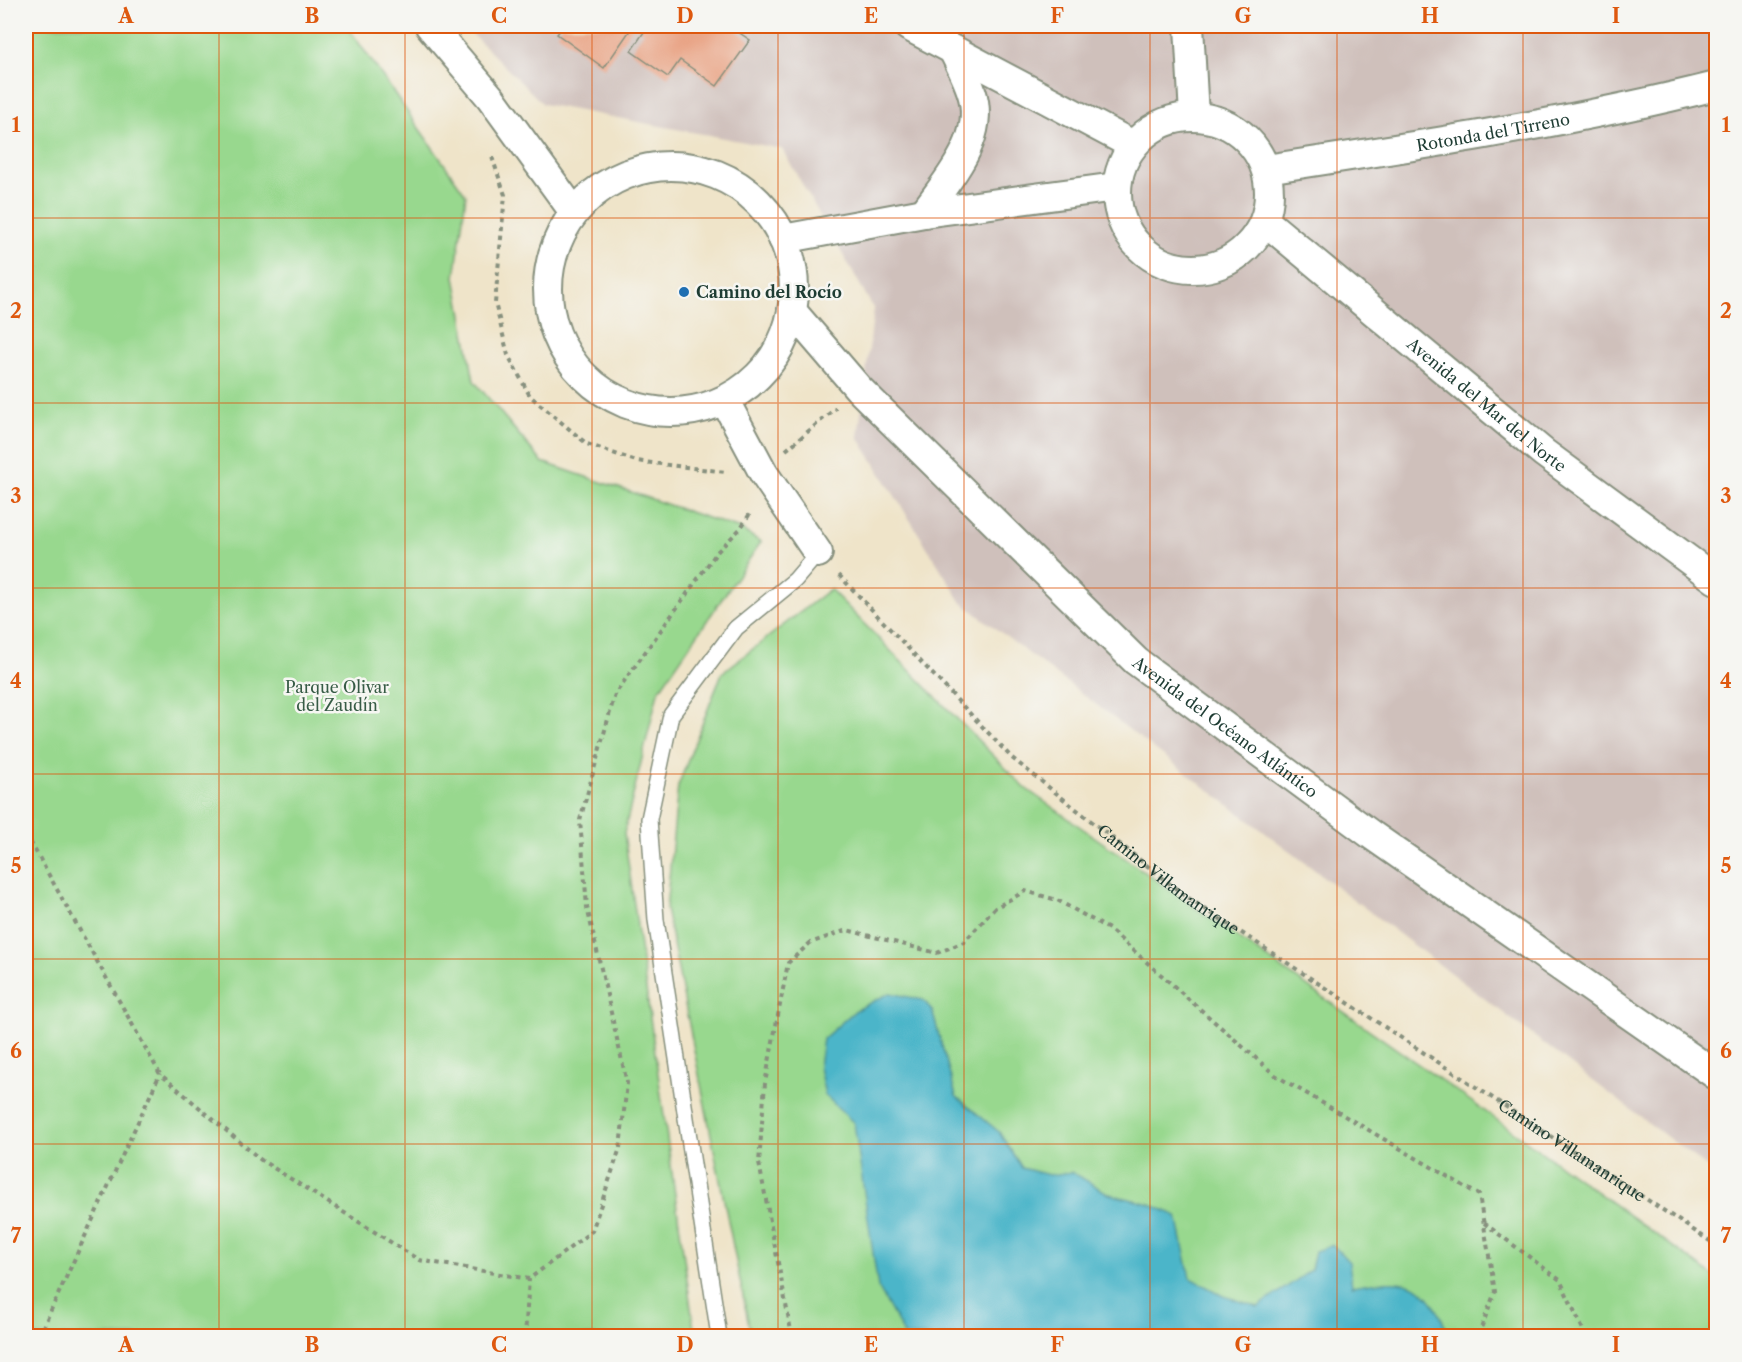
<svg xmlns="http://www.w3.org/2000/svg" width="1742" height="1362" viewBox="0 0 1742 1362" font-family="'Libre Caslon Text',serif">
	<rect width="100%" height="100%" fill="#f6f6f2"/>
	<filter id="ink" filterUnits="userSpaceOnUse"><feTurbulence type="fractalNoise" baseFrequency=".0167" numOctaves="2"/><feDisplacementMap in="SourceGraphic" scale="12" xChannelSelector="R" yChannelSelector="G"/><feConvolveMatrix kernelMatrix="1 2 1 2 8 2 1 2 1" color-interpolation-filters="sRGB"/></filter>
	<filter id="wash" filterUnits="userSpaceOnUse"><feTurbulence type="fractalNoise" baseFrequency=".008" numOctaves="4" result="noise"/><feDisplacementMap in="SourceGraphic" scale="24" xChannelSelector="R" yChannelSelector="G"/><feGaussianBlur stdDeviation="1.35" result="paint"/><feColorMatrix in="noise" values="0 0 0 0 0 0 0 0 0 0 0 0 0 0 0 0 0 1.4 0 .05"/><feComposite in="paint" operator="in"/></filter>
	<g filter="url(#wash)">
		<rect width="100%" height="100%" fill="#efe4c9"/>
		<path fill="#cfc0bb" d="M464,26H1716V1174L962,603L858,437L874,309L782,149L543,104Z"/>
		<path fill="#98d88e" stroke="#5c8a61" stroke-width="1.5" d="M26,26H347L466,195L455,277L474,381L542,462L740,529L761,542L658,692L624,833L695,1336H26Z
			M830,589L1025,788L1482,1109L1716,1278V1336H751L666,909L678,786L722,673Z"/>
		<path fill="#4bb5c9" stroke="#35797e" stroke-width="1.5" d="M890,993L923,1000L932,1010L956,1096L999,1132L1022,1168L1049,1175L1072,1172L1109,1194L1150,1204L1177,1216L1190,1278L1224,1296L1258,1307L1311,1270L1315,1251L1333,1245L1349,1262L1352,1286C1409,1276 1428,1280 1449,1336H905L878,1287L854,1123L825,1095L819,1067L823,1039L856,1010Z"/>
		<g id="blocks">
			<path fill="#e9a486" d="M563,26H633L604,68L557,34Z
				M634,26H729L750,40L717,86L680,60L668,77L631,51L644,32Z"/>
		</g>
	</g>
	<g filter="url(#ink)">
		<use href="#blocks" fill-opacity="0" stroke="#87907e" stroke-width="1.5"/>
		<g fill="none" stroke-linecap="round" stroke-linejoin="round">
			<defs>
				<path id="service" d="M719,1336L656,920L649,819L671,715L736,628L795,580L818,553"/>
				<g id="minor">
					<path d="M430,26L491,98L574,212"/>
					<path d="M908,26L1133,145"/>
					<path d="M1189,26L1194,116"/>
					<circle cx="1193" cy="193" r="76"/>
					<circle cx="671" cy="289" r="123"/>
					<path id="s2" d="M1266,169C1417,146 1568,123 1716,86"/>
					<path d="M924,213C947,180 984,141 973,97C969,81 960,65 953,50"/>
					<path id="s3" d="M1265,221L1544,453L1716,580"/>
					<path d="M783,239L924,213L1116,187"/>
					<path id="s4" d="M792,311L859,389L1136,661L1373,836L1716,1075"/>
					<path d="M725,401L764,474L818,553"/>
				</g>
			</defs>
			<use href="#service" stroke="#87907e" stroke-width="18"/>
			<use href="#minor" stroke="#87907e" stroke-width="32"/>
			<g stroke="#87907e" stroke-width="4" stroke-dasharray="4.5 4.5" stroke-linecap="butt">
				<path d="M492,157L505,195L495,303L508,355L530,396L587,444L636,461L726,472"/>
				<path d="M786,450L836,408"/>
				<path id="s1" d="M839,575L1012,758L1184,895L1716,1245"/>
				<path d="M26,834L160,1074L261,1160L419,1260L529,1279L592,1231L620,1148L627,1083L587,907L580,820L615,694L717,552L740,529L751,512"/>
				<path d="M1484,1223L1560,1280L1586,1336"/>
				<path d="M39,1336L160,1074"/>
				<path d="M525,1336L529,1279"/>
				<path d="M792,1336L759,1163L765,1083L788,963L810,943L847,930L937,953L964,942L995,908L1025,891L1057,900L1109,929L1275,1075L1479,1195L1495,1292L1478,1336"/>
			</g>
			<use href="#service" stroke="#fff" stroke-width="15"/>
			<use href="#minor" stroke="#fff" stroke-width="28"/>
		</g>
	</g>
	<path fill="none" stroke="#de580e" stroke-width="1.5" stroke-opacity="0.55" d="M219,26V1336M405,26V1336M592,26V1336M778,26V1336M964,26V1336M1150,26V1336M1337,26V1336M1523,26V1336M26,218H1716M26,403H1716M26,588H1716M26,774H1716M26,959H1716M26,1144H1716"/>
	<circle fill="#1f6fb2" stroke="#f6f6f2" stroke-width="2" cx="684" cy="292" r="6"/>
	<g text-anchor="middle" stroke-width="5" stroke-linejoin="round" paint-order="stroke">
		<g font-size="16" fill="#1f3d34" stroke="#f6f6f2">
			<text dy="6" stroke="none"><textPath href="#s2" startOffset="230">Rotonda del Tirreno</textPath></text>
			<text dy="6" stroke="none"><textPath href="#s3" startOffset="288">Avenida del Mar del Norte</textPath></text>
			<text dy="6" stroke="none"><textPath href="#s4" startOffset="602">Avenida del Océano Atlántico</textPath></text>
			<text dy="6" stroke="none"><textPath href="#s1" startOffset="450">Camino Villamanrique</textPath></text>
			<text dy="6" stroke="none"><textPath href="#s1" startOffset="936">Camino Villamanrique</textPath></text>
		</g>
		<g font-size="16" font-weight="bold" fill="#1f3d34" stroke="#f6f6f2" text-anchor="start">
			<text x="696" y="298">Camino del Rocío</text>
		</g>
		<g font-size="16" fill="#375c46" stroke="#f6f6f2">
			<text x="337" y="693">Parque Olivar<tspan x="337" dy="18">del Zaudín</tspan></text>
		</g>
	</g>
	<rect width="1742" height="1362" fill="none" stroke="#f6f6f2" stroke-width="66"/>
	<rect x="33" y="33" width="1676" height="1296" fill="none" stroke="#de580e" stroke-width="2"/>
	<g font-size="20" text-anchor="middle" font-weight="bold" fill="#de580e">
		<text x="126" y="23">A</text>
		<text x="312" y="23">B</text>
		<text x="499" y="23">C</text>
		<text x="685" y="23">D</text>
		<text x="871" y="23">E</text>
		<text x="1057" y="23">F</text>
		<text x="1243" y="23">G</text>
		<text x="1430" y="23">H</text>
		<text x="1616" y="23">I</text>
		<text x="16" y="132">1</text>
		<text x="1726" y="132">1</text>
		<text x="16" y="318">2</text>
		<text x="1726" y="318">2</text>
		<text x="16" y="503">3</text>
		<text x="1726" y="503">3</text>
		<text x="16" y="688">4</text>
		<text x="1726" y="688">4</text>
		<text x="16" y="873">5</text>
		<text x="1726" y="873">5</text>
		<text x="16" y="1058">6</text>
		<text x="1726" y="1058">6</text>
		<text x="16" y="1243">7</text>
		<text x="1726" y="1243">7</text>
		<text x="126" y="1352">A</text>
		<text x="312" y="1352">B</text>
		<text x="499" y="1352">C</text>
		<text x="685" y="1352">D</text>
		<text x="871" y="1352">E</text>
		<text x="1057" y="1352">F</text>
		<text x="1243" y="1352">G</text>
		<text x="1430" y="1352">H</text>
		<text x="1616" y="1352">I</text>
	</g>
</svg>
